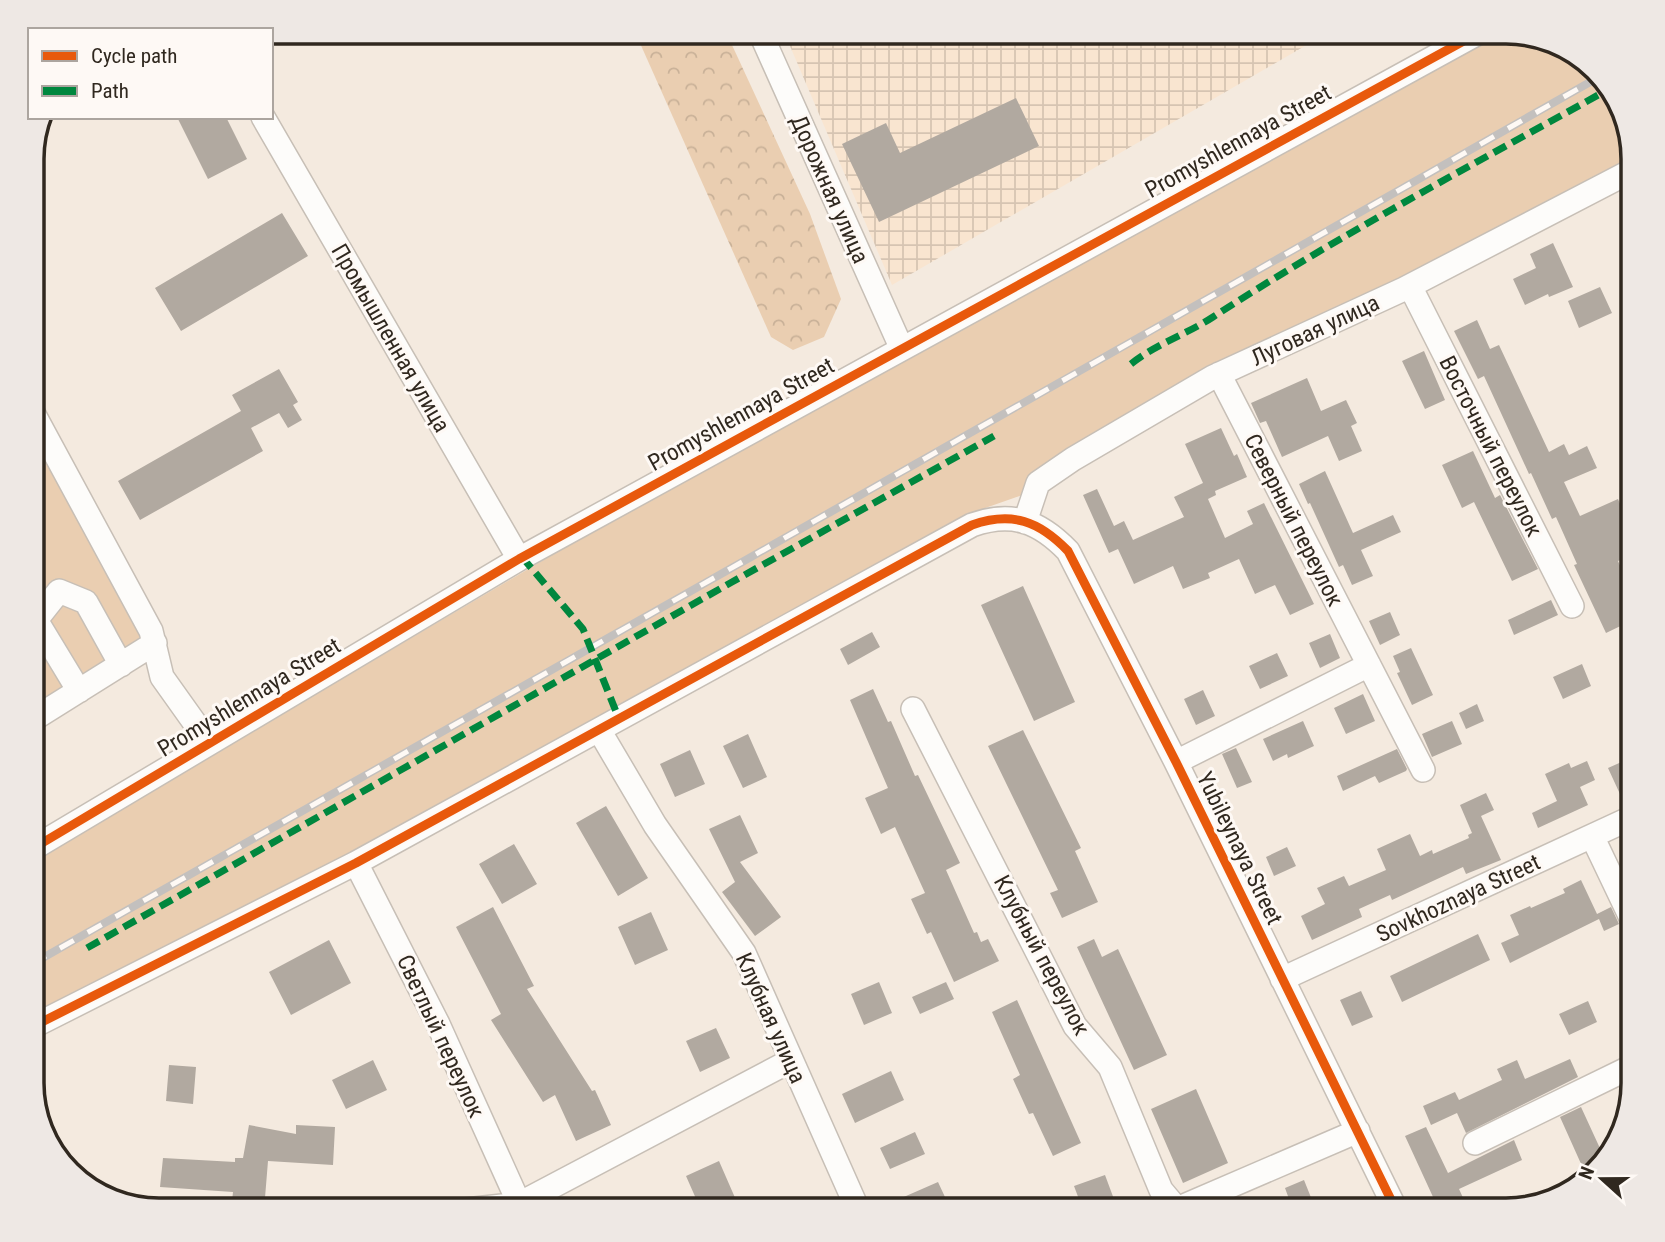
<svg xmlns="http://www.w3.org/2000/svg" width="1665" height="1242" viewBox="0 0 1665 1242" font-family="'Roboto Condensed',sans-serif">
	<defs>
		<pattern id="industrial-grid" width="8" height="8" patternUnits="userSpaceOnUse" patternTransform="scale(1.75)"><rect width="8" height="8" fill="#f9e5d0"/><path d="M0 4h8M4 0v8" fill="none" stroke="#d6c4b2"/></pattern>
		<pattern id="forest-crowns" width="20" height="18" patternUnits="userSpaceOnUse" patternTransform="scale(1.75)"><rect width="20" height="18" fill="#eaceb1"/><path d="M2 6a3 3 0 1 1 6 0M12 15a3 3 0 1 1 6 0" fill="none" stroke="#c9b198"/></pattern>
	</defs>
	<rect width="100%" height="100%" fill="#f4eadf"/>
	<path fill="url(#industrial-grid)" d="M784,32H1329L892,285Z"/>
	<path fill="#eaceb1" d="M1498,32H1506L1584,58L1621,103L1633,160L1409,276L1028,493L971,513L790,614L330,864L32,1016V861L751,438Z
		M32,432L153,649L32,715Z"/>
	<path fill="url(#forest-crowns)" d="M635,32H726L810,214L841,299L824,337L793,350L771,337Z"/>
	<path fill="#b1a9a0" d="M1016,98L1039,146L879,222L842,144L886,123L900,153Z
		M177,117H226L247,159L208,179Z
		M282,213L308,256L181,331L155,288Z
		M1553,243L1573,287L1549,297L1548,294L1525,305L1513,279L1536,268L1530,254Z
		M1600,287L1612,313L1579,328L1568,301Z
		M1477,320L1490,349L1499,345L1549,452L1564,444L1569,455L1587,446L1597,468L1564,482L1580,516L1618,499L1629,525L1620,529L1632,555L1618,561L1629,586L1620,591L1633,620L1606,633L1574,565L1577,564L1556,517L1552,519L1531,473L1529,474L1484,376L1478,379L1454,331Z
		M1424,351L1445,400L1425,409L1402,361Z
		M279,369L298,402L293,405L302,420L288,428L279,413L251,428L263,451L140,520L118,481L241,411L232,395Z
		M1307,378L1321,411L1346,400L1357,423L1351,426L1362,451L1339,461L1328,436L1282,457L1266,421L1260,423L1251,403Z
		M1221,428L1234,456L1237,454L1247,477L1215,491L1216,495L1208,499L1225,538L1253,524L1247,511L1264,503L1314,604L1290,615L1275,585L1255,594L1239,559L1208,573L1210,578L1183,589L1173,566L1134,584L1118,549L1109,553L1083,495L1097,489L1114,526L1124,521L1133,540L1184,517L1174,497L1203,483L1185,444Z
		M1473,451L1495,498L1500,495L1538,569L1512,581L1474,502L1462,508L1442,465Z
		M1325,471L1353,533L1393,515L1401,532L1361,550L1373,576L1352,585L1343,565L1339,567L1310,503L1308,504L1299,484Z
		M1023,586L1075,702L1034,721L981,605Z
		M1551,600L1558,615L1514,635L1508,620Z
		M1390,612L1400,635L1380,645L1369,621Z
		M872,632L880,647L848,665L840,649Z
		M1330,634L1340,658L1320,668L1309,643Z
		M1411,648L1433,695L1412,705L1397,673L1400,672L1393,656Z
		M1277,653L1288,676L1260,689L1249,666Z
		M1582,664L1591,686L1563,699L1553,677Z
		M873,689L888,722L891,721L915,776L918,775L960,863L946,870L974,933L977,932L981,942L988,939L999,961L954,982L931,932L927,934L911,899L925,893L895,827L881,834L865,798L888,788L850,700Z
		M1203,690L1215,716L1196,725L1184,699Z
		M1363,694L1375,721L1346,734L1334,708Z
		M1477,704L1484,721L1466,729L1459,713Z
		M1303,721L1314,746L1288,758L1287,754L1273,761L1263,739Z
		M1452,721L1462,744L1432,757L1422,734Z
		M1023,730L1081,848L1075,851L1098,902L1062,918L1050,893L1058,890L988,746Z
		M748,734L767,777L743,788L723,746Z
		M1236,748L1252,782L1237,788L1222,754Z
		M1397,749L1407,769L1406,771L1379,783L1375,776L1343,791L1337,776Z
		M690,750L705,784L675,797L660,764Z
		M1626,760L1633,777V803L1625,805L1608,768Z
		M1587,761L1595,780L1580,787L1588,805L1538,828L1532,813L1557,801L1545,774L1569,763L1571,768Z
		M1486,793L1494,810L1481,816L1501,860L1466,874L1463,867L1392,900L1390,895L1359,909L1362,917L1312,940L1301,916L1325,904L1317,888L1344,876L1349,886L1386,870L1377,849L1410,834L1420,856L1432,850L1433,854L1469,838L1468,835L1472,833L1460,805Z
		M606,806L648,878L618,896L576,823Z
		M740,815L758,853L740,862L781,917L755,936L722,892L735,882L709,829Z
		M514,844L537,884L502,904L479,864Z
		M1287,847L1296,866L1274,876L1266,857Z
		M1581,880L1597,914L1611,907L1619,924L1604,931L1599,919L1510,963L1501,943L1519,935L1510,915L1530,906L1531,908L1565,893L1563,889Z
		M493,907L534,986L527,989L592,1091L595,1090L611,1125L576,1141L555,1095L543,1102L491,1020L501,1014L456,927Z
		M651,912L668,950L635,965L618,927Z
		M1478,934L1490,960L1402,1002L1390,976Z
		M1094,939L1102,957L1118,949L1167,1055L1134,1070L1077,947Z
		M329,940L351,983L291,1015L269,972Z
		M879,982L892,1013L864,1025L851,994Z
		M946,982L954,999L920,1014L912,997Z
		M1361,991L1373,1017L1352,1026L1340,1000Z
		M1017,1000L1081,1143L1053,1156L1033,1113L1029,1114L1013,1079L1020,1075L992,1012Z
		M1588,1001L1597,1022L1569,1035L1559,1014Z
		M716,1028L730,1058L700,1072L686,1041Z
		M1570,1059L1578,1077L1466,1133L1457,1113L1431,1125L1423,1106L1455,1092L1459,1100L1502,1080L1497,1069L1517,1060L1525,1079Z
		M373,1060L387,1090L346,1109L332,1080Z
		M169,1065L196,1067L193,1104L166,1101Z
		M891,1071L904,1100L855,1123L842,1094Z
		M1196,1089L1228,1163L1183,1183L1151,1109Z
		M1581,1107L1604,1157L1582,1166L1560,1117Z
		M249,1125L296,1134V1125L335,1127L333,1165L268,1161L264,1210H231L233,1192L160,1187L163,1158L235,1162V1158H243Z
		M1426,1127L1448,1173L1514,1140L1522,1160L1459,1189L1465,1202L1445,1210H1439L1405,1136Z
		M915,1132L925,1154L890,1169L880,1148Z
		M719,1161L736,1200L712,1210H701L686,1176Z
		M1105,1175L1118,1210H1083L1074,1186Z
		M1304,1180L1316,1210H1293L1285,1188Z
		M938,1182L951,1210H874Z"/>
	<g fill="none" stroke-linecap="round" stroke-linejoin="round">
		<defs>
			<path id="minor" d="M760,32L901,347
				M263,117L519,559
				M1410,286L1572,606
				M1219,374L1423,770
				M32,411L151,631L162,677L209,743
				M1025,522L1038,483L1073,459L1213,377L1404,289L1633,170
				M79,691L36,620L59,591L86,602L121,665
				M913,709L1075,1026L1110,1067L1161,1190L1177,1209L1358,1131
				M32,720L155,643
				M599,730L655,825L744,953L858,1210
				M1176,762L1369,665
				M1592,836L1633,922
				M32,849L519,559L1480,32
				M356,863L438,1024L522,1210
				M1282,979L1633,817
				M32,1027L356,863L972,525C1012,511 1039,521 1068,551L1176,762L1396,1210
				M1475,1143L1633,1066
				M466,1210L519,1204L790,1061"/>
		</defs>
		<use href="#minor" stroke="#c7bfb6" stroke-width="26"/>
		<use href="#minor" stroke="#fdfcfa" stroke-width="23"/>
		<defs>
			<path id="rail" d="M32,964L1599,77"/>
		</defs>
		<use href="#rail" stroke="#c3c0be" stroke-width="8"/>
		<use href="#rail" stroke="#fef9f5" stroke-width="5" stroke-dasharray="16" stroke-linecap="butt"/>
		<path stroke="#00873e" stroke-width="7" stroke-dasharray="14 7" stroke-linecap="butt" d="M1131,364C1156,344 1187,334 1213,317C1341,234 1476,163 1609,89
			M522,557L583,629L619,719
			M87,948L732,582L994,436"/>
		<defs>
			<path id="cycleway" d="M32,849L519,559L1480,32
				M32,1027L356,863L972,525C1012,511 1039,521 1068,551L1176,762L1396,1210"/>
		</defs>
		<use href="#cycleway" stroke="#fef9f5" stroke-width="13"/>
		<use href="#cycleway" stroke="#e8590c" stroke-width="9"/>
	</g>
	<g text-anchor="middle" stroke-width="6" stroke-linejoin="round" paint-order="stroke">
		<g font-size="23" fill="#30281f" stroke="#fef9f5">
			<text transform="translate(1238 141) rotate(-29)" y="8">Promyshlennaya Street</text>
			<text transform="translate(830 189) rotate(66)" y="8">Дорожная улица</text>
			<text transform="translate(1315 330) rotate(-25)" y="8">Луговая улица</text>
			<text transform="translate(391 338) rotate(60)" y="8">Промышленная улица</text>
			<text transform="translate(741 414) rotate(-29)" y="8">Promyshlennaya Street</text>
			<text transform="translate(1491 446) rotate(63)" y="8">Восточный переулок</text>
			<text transform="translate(1294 520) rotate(63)" y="8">Северный переулок</text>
			<text transform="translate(249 697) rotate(-31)" y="8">Promyshlennaya Street</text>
			<text transform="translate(1240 848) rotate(64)" y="8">Yubileynaya Street</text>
			<text transform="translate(1458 898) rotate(-25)" y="8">Sovkhoznaya Street</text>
			<text transform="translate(1042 955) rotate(62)" y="8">Клубный переулок</text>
			<text transform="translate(771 1018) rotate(66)" y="8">Клубная улица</text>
			<text transform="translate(441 1036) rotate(65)" y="8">Светлый переулок</text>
		</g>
	</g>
	<path d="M0 0H1665V1242H0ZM159 44H1506A115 115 0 0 1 1621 159V1083A115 115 0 0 1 1506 1198H159A115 115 0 0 1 44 1083V159A115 115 0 0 1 159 44Z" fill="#eee8e4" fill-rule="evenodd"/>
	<path fill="none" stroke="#30281f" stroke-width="3.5" d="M159 44H1506A115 115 0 0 1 1621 159V1083A115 115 0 0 1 1506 1198H159A115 115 0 0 1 44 1083V159A115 115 0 0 1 159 44Z"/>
	<rect x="28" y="28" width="245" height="91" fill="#fef9f5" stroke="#aca59f" stroke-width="2"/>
	<rect x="42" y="51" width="35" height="10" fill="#e8590c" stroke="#aca59f" stroke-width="2"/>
	<text x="91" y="63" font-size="21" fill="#30281f">Cycle path</text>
	<rect x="42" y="86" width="35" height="10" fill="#00873e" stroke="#aca59f" stroke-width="2"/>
	<text x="91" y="98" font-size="21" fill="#30281f">Path</text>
	<g transform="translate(1602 1179) rotate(291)" stroke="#fef9f5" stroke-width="5" paint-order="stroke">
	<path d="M0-5L12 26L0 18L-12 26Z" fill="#30281f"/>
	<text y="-10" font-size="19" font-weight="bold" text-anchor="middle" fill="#30281f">N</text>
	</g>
</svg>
